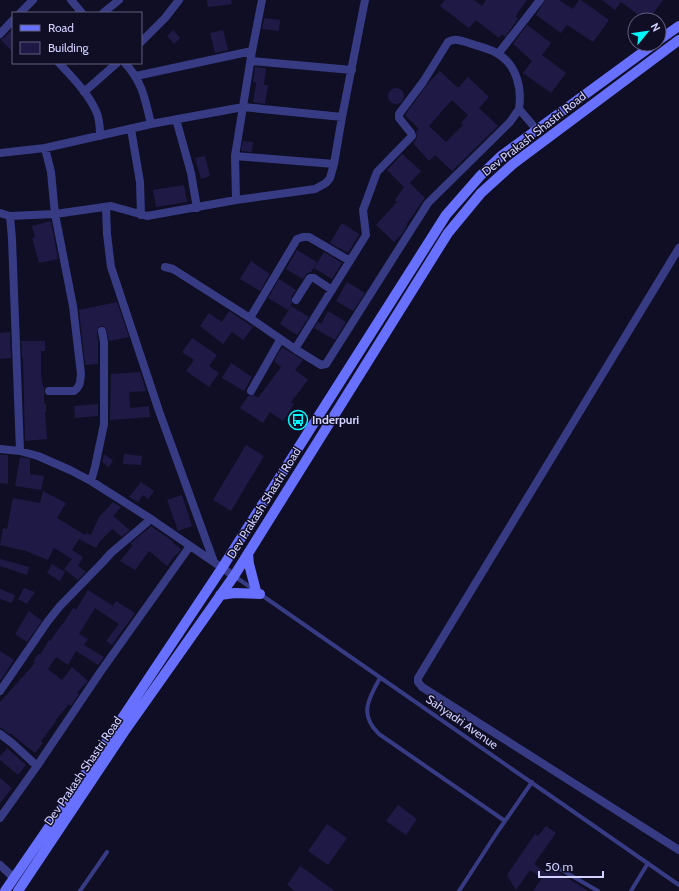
<svg xmlns="http://www.w3.org/2000/svg" width="679" height="891" viewBox="0 0 679 891" font-family="Cabin,sans-serif">
	<rect width="100%" height="100%" fill="#100e24"/>
	<path fill="#1f1946" fill-rule="evenodd" d="M207,0H231L232,4L208,7Z
		M445,0H474L482,6L486,0H527L517,14L516,17L518,19L505,37L502,34L499,38L476,20L469,28L440,6Z
		M545,0H559L573,9L579,0H581L609,20L593,42L567,25L561,33L536,15Z
		M602,0H663L648,20H645L621,2L615,10Z
		M264,18L280,20L279,31L262,29Z
		M527,25L551,43L542,55L566,73L551,93L523,73L532,61L513,44Z
		M13,28V52L0,39L4,38Z
		M173,30L180,38L174,44L167,36Z
		M223,30L228,50L215,53L210,33Z
		M255,67L266,68L264,85H268L265,104L253,102L256,83L253,82Z
		M440,71L458,88L468,77L489,97L479,108L498,126L452,171L435,155L429,161L413,143L417,138L416,132L419,129L405,115L429,82ZM452,100L468,115L461,123L463,125L446,142L429,126Z
		M388 96a8 8 0 1 1 16 0a8 8 0 1 1-16 0Z
		M243,141L253,142L252,152L241,151Z
		M402,154L421,171L410,183L425,198L406,225L407,226L402,234L394,242L376,225L397,202L395,200L404,187L387,170Z
		M205,156L210,176L201,179L195,158Z
		M184,185L187,202L156,207L153,190Z
		M51,221L58,259L39,263L32,238L35,237L32,226Z
		M342,223L359,234L360,233L348,253L330,243Z
		M297,250L317,262L311,272L307,273L303,279L286,269Z
		M324,252L342,263L332,279L314,268Z
		M251,261L270,274L260,291L240,279Z
		M279,279L296,290L291,297L292,303L288,310L268,298Z
		M347,282L365,293L353,311L336,301Z
		M117,302L129,337L109,341L106,328L103,326L99,327L97,332L98,342V364L85,365L79,310Z
		M291,306L309,317L297,335L280,324Z
		M229,311L253,327L243,340L232,332L223,344L200,326L209,313L222,322Z
		M328,311L346,322L335,340L314,328L318,322L321,324Z
		M10,332L11,358L0,359V333Z
		M192,338L217,355L209,366L219,373L209,387L186,371L194,360L182,352Z
		M21,341H45V351H41V376L43,387H44V404H46V412H45L47,439L25,441L23,357L22,358Z
		M282,347L303,360L295,370L308,380L291,402L294,404L283,421L270,412L263,423L240,408L248,396L254,395L258,398L281,367L274,361Z
		M231,363L252,377L244,391L222,378Z
		M140,372L146,391L129,392L130,408L149,406L150,417L110,420L111,374Z
		M98,404V416L75,418L74,406Z
		M246,445L264,456L231,511L213,500Z
		M104,454L113,460L109,467L102,462Z
		M124,454L142,456L141,465L123,464Z
		M0,455H8V484L0,483Z
		M20,457L30,459V474L44,476L41,490L15,486Z
		M141,482L154,491L148,499L143,495L138,502L129,497Z
		M43,491L66,503L57,518L85,535L86,533L91,535L99,517L113,502L121,507L113,516L130,530L122,537L112,529L100,541L96,548L79,539L72,550L83,557L78,566L86,572L78,580L64,569L72,559L54,548L48,560L26,551L0,545L3,528L7,529L13,498L40,503Z
		M182,495L192,526L178,531L167,500Z
		M151,526L174,542L173,543L181,549L177,555L176,554L167,566L149,551L135,570L120,561L133,545L130,544Z
		M0,559L29,567L27,575L0,566Z
		M52,564L65,572L60,581L47,573Z
		M24,588L35,592L27,604L18,599Z
		M0,589L15,595L12,603L0,599Z
		M88,590L113,606L116,601L135,613L112,645L106,641L119,624L95,608L79,634L88,639L84,645L104,657L98,665L76,651L68,665L56,657L48,669L62,680L72,667L88,681L77,693L79,694L71,706L69,704L55,721H56L41,741L43,743L35,753L10,733L9,734L0,727V702L35,663L33,662L38,654L40,655L49,640L50,641L62,624H63L73,608L76,610Z
		M29,611L42,621L27,642L15,634Z
		M0,651L14,660L0,681Z
		M7,748L26,765L18,775L0,760V756Z
		M0,778L12,788L0,803Z
		M398,805L417,819L406,835L386,821Z
		M327,824L347,838L328,865L308,851Z
		M546,826L556,833L534,864L546,873L550,867L588,891H533L542,878L530,870L516,890L507,875L535,834L538,836Z
		M300,866L335,891H295L287,885Z"/>
	<g fill="none" stroke-linecap="round" stroke-linejoin="round">
		<path stroke="#373b84" stroke-width="4" d="M234,576L253,589
			M260,594L679,885
			M380,678C368,699 359,715 379,734L505,821
			M553,865L598,891
			M80,891L107,852
			M459,891L496,834L532,782
			M631,891L648,863"/>
		<path stroke="#373b84" stroke-width="8" d="M71,0L82,13
			M20,13L33,0
			M103,13L119,0
			M0,34L13,20
			M141,42L165,18L179,0
			M498,54L540,0
			M251,61L352,70
			M59,63C72,77 88,93 96,111C100,119 100,128 100,136
			M125,63C143,83 145,99 151,124
			M136,76L252,51
			M84,92L117,63
			M519,109L510,122L428,203L326,364L321,365L295,349L366,235L363,210L377,172L412,136L411,133L399,118V114L423,82L448,42C456,37 464,42 472,44C481,47 491,49 498,54C517,65 522,89 519,109L537,130
			M176,119L191,173L197,208
			M131,129L140,182L141,215
			M45,148L51,172L55,214L73,306L81,374C80,381 81,386 74,391H49
			M0,153L45,148L151,124L243,107L342,117
			M235,156L334,164
			M236,200L235,156L252,51L262,0
			M106,207L107,234L111,267L159,411L214,562
			M0,213L10,216L12,239L20,451
			M10,216L55,214L111,206L147,216L236,200L315,189L326,183L330,178L334,164L342,117L365,0
			M679,248L418,678V682L422,687L679,850
			M165,267L173,269L250,318
			M296,300L310,278H314L332,290
			M295,349L250,318L297,239L303,237H309L350,261
			M251,391L280,340
			M0,449L20,451L38,456L70,470L91,481L151,519L234,576
			M91,481L95,467L104,424V342L102,331
			M0,691L48,621L60,606L102,563L111,553L151,519
			M0,734L12,743L37,766
			M0,818L37,766L101,671L190,546
			M0,865L14,878"/>
		<path stroke="#6870ff" stroke-width="10" d="M659,40L679,26
			M248,554L249,564L256,591
			M220,595L235,593L260,594
			M5,891L73,792L222,568L446,215L481,175L501,156L654,44
			M18,891L126,729L234,576L448,233L481,193L513,164L679,40"/>
	</g>
	<defs>
		<symbol id="bus-ring" viewBox="-11 -11 22 22"><circle r="9.5" fill="#100e24" stroke="#00f7fc" stroke-width="1.5"/><path d="M-5-6H5V4H4V6H2V4H-2V6H-4V4H-5ZM-3.5-4V0h7V-4ZM-3.5 1.2v1.5H-2V1.2ZM2 1.2v1.5H3.5V1.2Z" fill="#00f7fc"/></symbol>
	</defs>
	<g fill-rule="evenodd">
		<use href="#bus-ring" x="287" y="409" width="22" height="22"/>
	</g>
	<g text-anchor="middle" stroke-width="3" stroke-linejoin="round" paint-order="stroke">
		<g font-size="12" fill="#d2d1ff" stroke="#100e24">
			<text transform="translate(534 134) rotate(-38)" y="4">Dev Prakash Shastri Road</text>
			<text transform="translate(264 503) rotate(-58)" y="4">Dev Prakash Shastri Road</text>
			<text transform="translate(462 722) rotate(35)" y="4">Sahyadri Avenue</text>
			<text transform="translate(83 771) rotate(-56)" y="4">Dev Prakash Shastri Road</text>
		</g>
		<g font-size="12" font-weight="bold" fill="#d2d1ff" stroke="#100e24" text-anchor="start">
			<text x="312" y="424">Inderpuri</text>
		</g>
	</g>
	<rect x="12" y="12" width="130" height="52" fill="#100e24" stroke="#5e5c7c"/>
	<rect x="20" y="25" width="20" height="6" fill="#6870ff" stroke="#5e5c7c"/>
	<text x="48" y="32" font-size="12" fill="#d2d1ff">Road</text>
	<rect x="20" y="42" width="20" height="12" fill="#1f1946" stroke="#5e5c7c"/>
	<text x="48" y="52" font-size="12" fill="#d2d1ff">Building</text>
	<g transform="translate(647 32) rotate(61)"><circle r="19" fill="#100e24" stroke="#5e5c7c"/>
	<path d="M0-3L7 15L0 10L-7 15Z" fill="#00f7fc"/>
	<text y="-6" font-size="11" font-weight="bold" text-anchor="middle" fill="#d2d1ff">N</text>
	</g>
	<path d="M539 871v6h64v-6" fill="none" stroke="#d2d1ff" stroke-width="2"/>
	<text x="545" y="871" font-size="12" fill="#d2d1ff" stroke="#100e24" stroke-width="3" paint-order="stroke">50 m</text>
</svg>
